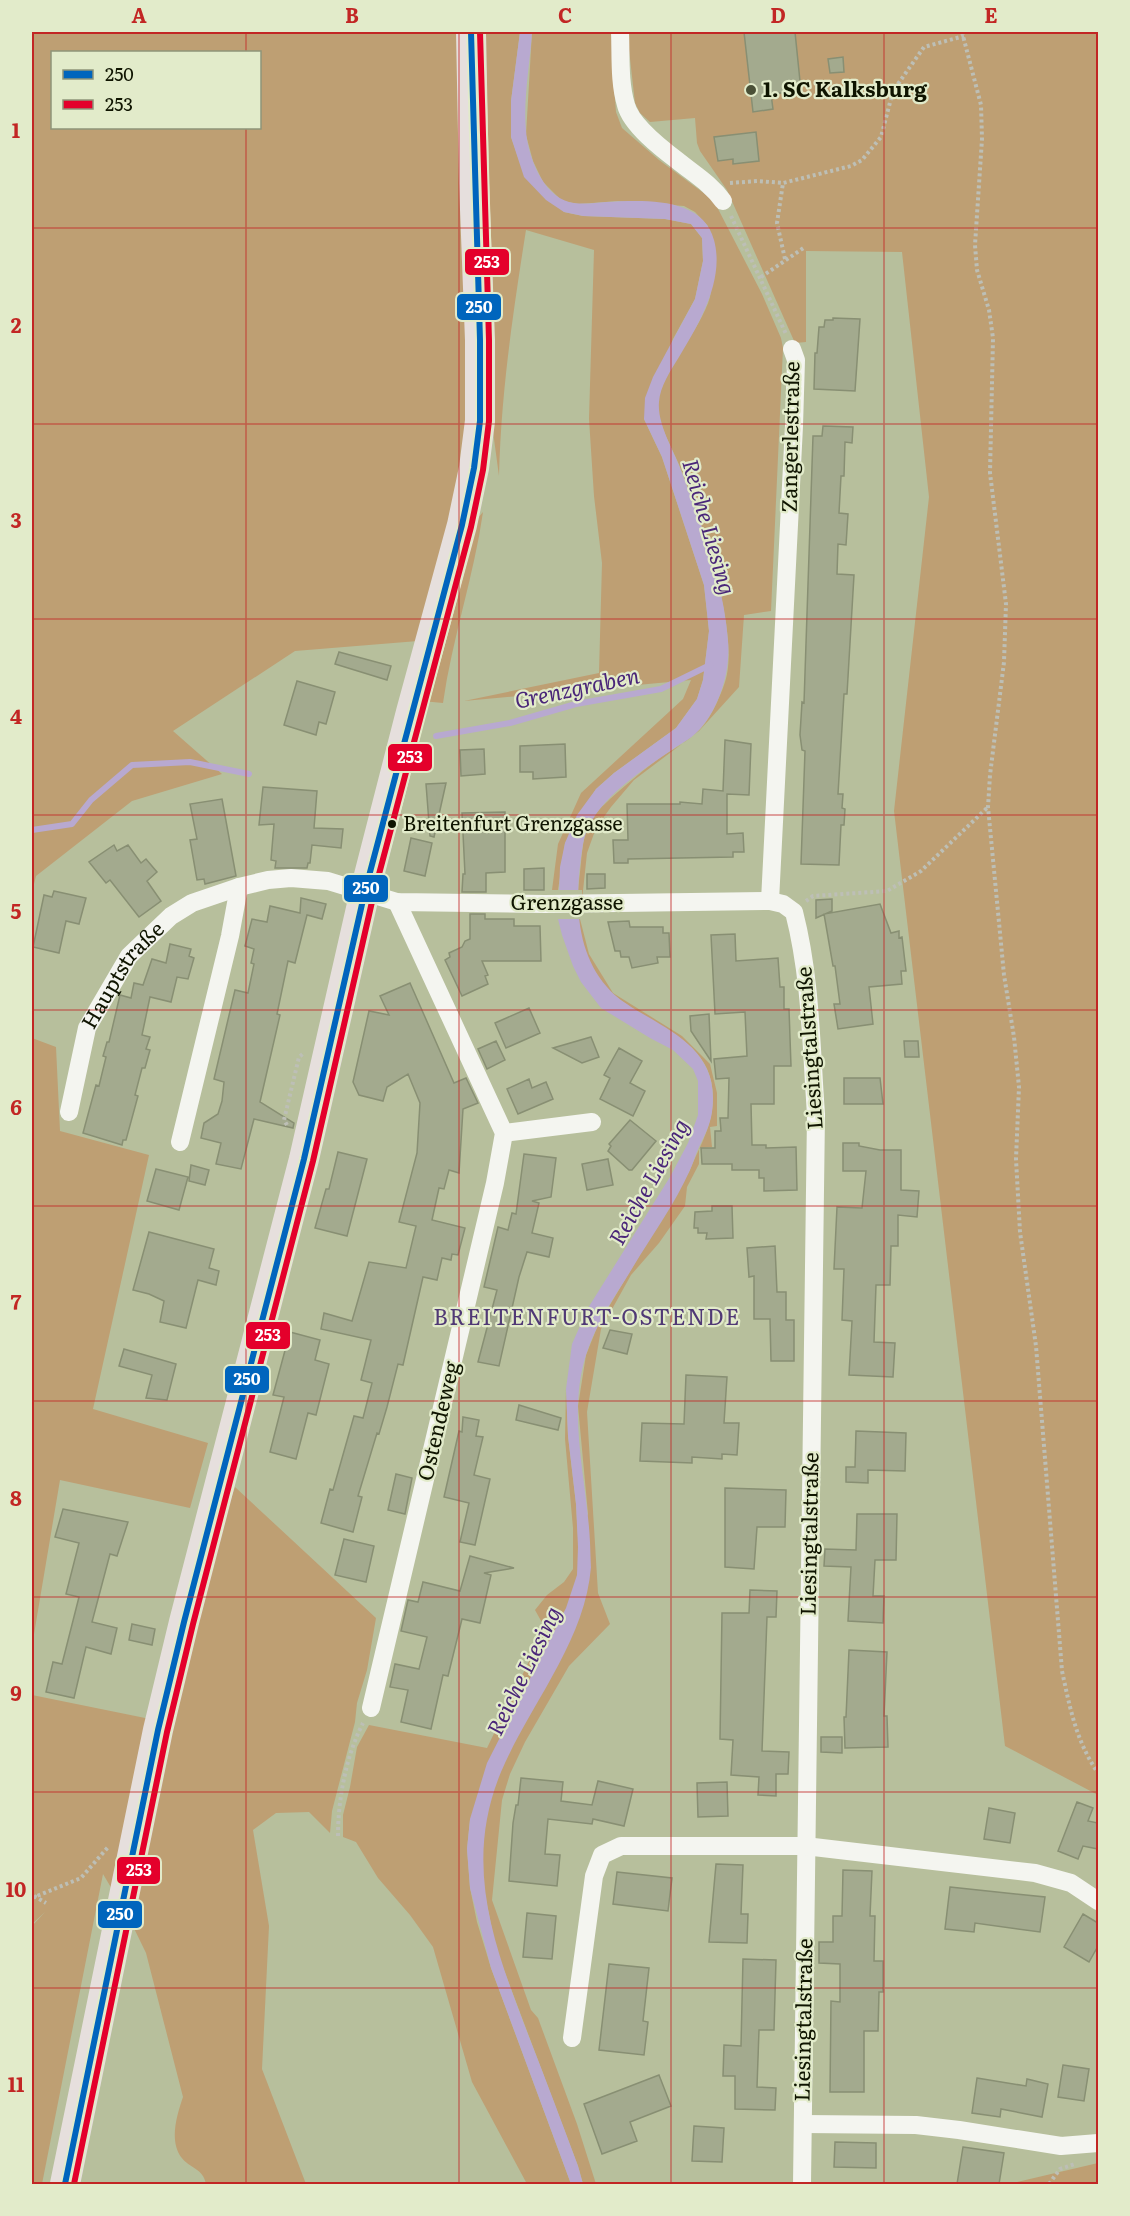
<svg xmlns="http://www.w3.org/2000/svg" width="1130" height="2216" viewBox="0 0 1130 2216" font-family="Literata,serif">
	<rect width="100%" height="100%" fill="#b7bf9c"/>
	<path fill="#be9f73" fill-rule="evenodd" d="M32,32H520L511,101V137L525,177L564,212L583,216L665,219L691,224L702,238L703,261L695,299L673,339L644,419L662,457L704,585L709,631L703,680L697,699L676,728L614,773L596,789L565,843L558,890H552L558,844L581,793L683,699L691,680L464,701L599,673L602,563L594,496L589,419L594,250L526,230C513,312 501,393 499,476L489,402L466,465L418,641L295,651L173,731L222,774L132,801L36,876L32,892ZM52,52H260V128H52Z
		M532,32H613V74L616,112L622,128L659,160L709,197L716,205L762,294L781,338L783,348L771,611L744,615L739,687L699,731L634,780L611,807L596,828L587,853L580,919L589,954L613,993L682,1036L710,1064L717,1093V1126L710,1127L712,1147L699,1148V1164L687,1187L685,1206L659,1243L631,1275L601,1329L587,1412L598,1593L610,1624L569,1666L525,1742L510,1774L502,1800L492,1900L531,2010L538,2018L577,2124L596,2184H583L578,2166L496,1949L483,1885L482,1857L470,1820L467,1849L470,1888L477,1922L491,1968L571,2184H527L472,2082L433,1947L410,1915L378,1878L356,1842L343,1837V1815L350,1787L357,1747L369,1725L487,1748L545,1628L535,1610L547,1595L564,1582L573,1569V1528L565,1439L566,1389L568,1436L576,1504L578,1538L588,1514L578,1406L586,1355L598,1325L689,1172C697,1152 709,1132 712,1111C722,1040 655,1030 613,994C595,980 582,950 579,927C576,910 578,889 580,872C582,856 582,839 589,824C593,814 603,806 610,799C627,784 643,770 661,757C673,749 687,742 697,732C709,722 719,699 724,685C743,637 699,515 680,467C673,449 658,426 658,405C658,376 702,328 710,297C713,283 708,242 708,226L695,212L684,206L618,201L579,204L562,201L543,182L533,161L526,135Z
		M627,32H1098V1795L1005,1746L894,811L929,497L902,252L806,251V342L795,343L727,190L700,151L697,143L695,118L650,122L640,113L635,103Z
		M483,512C474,576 452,639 443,703L422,701L477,519Z
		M32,1038L56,1047L60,1131L149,1155L93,1409L208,1443L190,1508L60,1480L32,1646Z
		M235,1487L376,1618L367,1670L357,1703L355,1722L332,1811L330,1833L309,1812L276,1813L253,1830L269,1926L262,2069L306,2184H206C203,2168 190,2169 181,2157C169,2140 177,2115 183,2097L146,1953L128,1916L103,1874L42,2184H32V1926L45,1912L32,1924V1695L155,1720Z
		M1098,2163V2184H1008Z"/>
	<path fill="#b8a9d0" d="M520,32H532C530,64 523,99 526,131C528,157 543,195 569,202C580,205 594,203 606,202C642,200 703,196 714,240C725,280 699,324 679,357C671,370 660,386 659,402C657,425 675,452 682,473C702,526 724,584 728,641C731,672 718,712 696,733C690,739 682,743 676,747C642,771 591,801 583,844C575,893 573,948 607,987C615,997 625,1003 636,1010C679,1035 720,1055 712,1112C710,1125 705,1135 699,1147C694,1158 695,1159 690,1170C675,1204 652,1235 633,1267C616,1295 596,1323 586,1355C567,1415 587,1480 590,1542C590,1543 591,1565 591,1567C585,1642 530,1704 501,1772C462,1866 495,1948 529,2037C546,2080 562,2123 578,2166L583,2184H571L491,1968L470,1888L467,1849L470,1819L487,1763L566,1608L577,1575L578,1547L576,1504L568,1436L566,1389L572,1344L588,1308L670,1177L688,1143L698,1115V1081L693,1069L673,1050L650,1038L601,1008L581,982L573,966L562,935L558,919L560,867L565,843L577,815L596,789L614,773L676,728L697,699L703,680L709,631L704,585L662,457L644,419L645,398L653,377L695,299L703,261L702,238L691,224L665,219L583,216L564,212L546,200L524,177L511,137V101Z"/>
	<path fill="#b7bf9c" d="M555,890H582V919H555Z"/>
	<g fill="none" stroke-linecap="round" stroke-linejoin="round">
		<path stroke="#b8a9d0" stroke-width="6" d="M436,736L510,723L576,704L661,689L710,665
			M32,830L72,824L91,800L132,765L190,762L249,774"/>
	</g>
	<path fill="#a3aa8e" stroke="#888f73" stroke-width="1.5" d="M744,32H795L801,91L771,94L773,109L753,112Z
		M843,57L844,72L830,73L828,59Z
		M756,132L759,161L733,164V159L718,161L714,137Z
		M833,318L860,319L855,391L814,389L815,353H817L819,327H824L825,320H833Z
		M823,426L853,427L852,443L845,442L844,476H841L839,513L848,514L846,545L838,544L837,574L854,575L847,694H844L838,794H843L842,808L845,809L844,825H841L839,865L801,864L805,751L802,750L800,735L802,702L804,703L813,436H822Z
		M339,652L391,666L387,680L335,664Z
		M297,681L335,692L326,724L319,722L316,735L284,725Z
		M725,740L751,744L749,795L727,794V834L743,833L744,852H733V857L628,859V863H614L613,840H628L627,804H680V802L702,804L703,789L723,791Z
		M565,744L566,777L533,779V772H520V746Z
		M484,749L485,774L461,776L460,750Z
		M446,783L434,837L430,836L426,784Z
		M263,787L317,791L314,828L343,829L341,848L312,845L310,863H308L307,868H275L276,861L271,860L274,824L259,825Z
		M222,799L236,876L205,884L204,879L197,880L190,840L197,839L190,804Z
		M505,812V872L486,873V892H462L463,874H465L462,813Z
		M411,838L432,843L425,876L404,871Z
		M114,845L117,851L128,845L141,863L146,859L157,872L147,881L161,901L139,917L110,880L106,883L89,862Z
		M544,868V890H524V869Z
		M587,874H605V888L587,889Z
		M54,891L86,898L79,924L66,921L59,953L33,947L44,895L52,897Z
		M301,898L326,904L322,919L307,915L295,963L288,961L277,1014L280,1015L260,1102L294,1123L293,1128L254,1119L241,1169L216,1164L221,1143L201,1138L204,1123L218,1114L222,1101L224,1082L214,1079L235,990L248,993L254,964L251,963L254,949L245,946L252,919L267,922L270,906L300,913Z
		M832,899V911L816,918V900Z
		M880,904L891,933L899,931V938L902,937L906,971H901L902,984L869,987L873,1024L838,1029L834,1004H840L835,966H833L824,914Z
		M470,914H485V919H514V926H540L541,961H482L488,975L485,976L488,984L462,996L445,960L450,957L449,953L462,947L465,941L470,939Z
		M629,921L630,927H663V933H669L670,957H657L658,963L632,968L629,957H621L620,951H615L608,922Z
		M735,934L736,961L778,958L780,987H784V1009H789L791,1066H774V1104H751L752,1145H766V1148L796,1147L797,1190L764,1191V1178H759V1170H732V1164H702L701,1148H715V1131H721L720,1118H728L729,1078L716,1079L714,1059L747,1056L745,1012L715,1014L711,935Z
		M170,944L191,949L189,956L194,958L188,979L177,977L171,1002L150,997L142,1035L150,1037L146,1049L150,1050L145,1068H142L135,1095L138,1096L126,1140H123L122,1145L83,1133L96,1085L99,1086L106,1057L103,1056L107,1042H109L120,995L131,998L134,983L143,985L152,959L166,963Z
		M410,983L454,1083L466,1078L478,1103L463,1109L459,1173L449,1170L444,1189L439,1188L432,1220L465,1228L458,1255L452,1254L451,1260L442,1258L437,1280L423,1277L403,1365L398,1364L387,1407L379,1434L377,1433L358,1496L362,1497L353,1532L321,1523L330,1489L333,1490L354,1416L363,1418L372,1383L361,1380L371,1340L321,1329L324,1313L352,1321L369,1262L406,1268L416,1226L399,1222L417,1153L420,1103L408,1074L387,1087L383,1101L359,1095L353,1082L369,1011L389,1015L380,996Z
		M529,1008L540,1033L506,1048L495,1023Z
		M709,1014L711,1061L691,1031L690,1016Z
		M591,1037L599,1057L582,1063L553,1048Z
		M496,1041L505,1060L487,1069L478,1049Z
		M904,1041H918L919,1057H905Z
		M619,1048L642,1061L630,1083L645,1091L633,1116L600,1099L610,1078L604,1075Z
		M844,1078H880L883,1104H844Z
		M529,1079L532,1088L546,1082L553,1099L518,1114L507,1089Z
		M630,1120L656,1141L632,1170H629L608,1151L611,1146L609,1144Z
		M843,1143H859V1146L880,1150H901V1190L919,1191L917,1217L898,1215V1246H891L890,1285H876L874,1342L895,1343L893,1377L849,1375L852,1321L842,1320L844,1269H834L837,1207L862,1208L866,1171H843Z
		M338,1152L367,1159L347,1236L315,1228L326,1189H329Z
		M524,1154L556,1158L551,1197L532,1201L539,1203L532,1233L553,1238L549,1257L527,1252L519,1277L499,1366L478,1362L497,1290L484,1287L498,1227L508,1230L512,1213L516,1214Z
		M608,1159L613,1185L587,1190L582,1164Z
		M191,1165L209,1170L205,1185L189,1181Z
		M156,1169L188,1177L179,1210L147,1201Z
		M712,1206H732L733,1238L706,1239L707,1233H698V1228H694L695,1212L712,1211Z
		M149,1232L214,1249L209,1268L219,1271L216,1285L198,1280L186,1328L160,1322L164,1301L149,1294L133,1290Z
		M775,1246L777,1292H786V1320H794V1361H771L770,1319H754V1276L749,1277L747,1248Z
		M610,1330L632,1334L627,1354L603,1348Z
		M290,1332L320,1340L315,1360L329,1364L316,1415L308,1413L296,1459L270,1452L284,1397L273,1395Z
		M124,1349L176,1364L167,1400L146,1398L152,1375L119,1366Z
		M686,1375L727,1377L724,1423H739L737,1455L722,1454V1459L692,1457V1463L640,1461L642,1423L684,1424Z
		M519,1405L561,1418L558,1430L516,1420Z
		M463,1417L479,1420L476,1436L483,1437L474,1475L490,1479L475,1545L460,1542L469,1503L444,1497L459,1431L462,1432Z
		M856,1431L906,1433L905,1471L868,1470V1483L846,1482V1467H855Z
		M396,1474L412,1478L405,1514L388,1510Z
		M725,1488L786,1490L785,1527H757L754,1569L725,1567Z
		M63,1509L128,1522L117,1556L110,1554L92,1622L117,1628L111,1654L86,1647L74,1698L46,1692L53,1662L62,1664L79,1597L66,1594L79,1543L55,1537Z
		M857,1514H897L896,1560H875L873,1596H884L883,1623L848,1621L851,1567L824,1566L825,1549L856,1550Z
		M344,1539L374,1546L366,1582L335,1575Z
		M470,1556L514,1568L484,1573L491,1575L480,1623L462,1619L448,1676L443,1675L431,1729L401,1722L408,1690L390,1687L395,1664L419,1669L427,1637L401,1631L408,1600L418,1602L423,1582L460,1591Z
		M750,1590L777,1591L776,1617H767L762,1751L789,1752L788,1774H776V1796L758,1795L759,1777L731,1775L733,1740L720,1739L722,1613H749Z
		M132,1624L155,1629L152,1645L129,1640Z
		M849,1650L887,1652L884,1716H887L888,1747L845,1748L844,1717H846Z
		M821,1737H842V1753L821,1752Z
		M521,1778L563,1782L561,1801L592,1805L598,1781L633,1789L624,1826L593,1819L592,1824L548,1819L545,1854L560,1855L557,1886L509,1881L513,1823L516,1805H518Z
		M727,1782L728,1816L698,1817L697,1783Z
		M1077,1802L1093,1808L1088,1821L1098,1823V1849L1083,1846L1078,1859L1058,1851Z
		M989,1808L1015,1813L1010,1843L984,1839Z
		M716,1864L743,1865L741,1914H748L747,1943L709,1942Z
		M843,1870L872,1871L870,1916H875L874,1961H883V1992H879L878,2031H864V2092H830L831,2001L840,2002V1964L819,1963V1942H833V1916H842Z
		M617,1872L672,1878L668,1911L613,1904Z
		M950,1887L1045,1897L1040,1932L975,1923L974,1932L945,1929Z
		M527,1913L556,1916L552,1959L523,1957Z
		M1083,1914L1098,1923V1946L1089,1962L1064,1947Z
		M743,1959L776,1960L774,2030H759L757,2087L776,2088L775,2110L735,2109V2076H723L724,2045L741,2046Z
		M609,1964L649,1968L643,2021L648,2022L644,2055L599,2050Z
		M1063,2065L1089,2069L1084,2101L1058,2097Z
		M659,2075L671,2106L630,2122L637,2141L602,2154L584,2104Z
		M977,2078L1026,2086L1027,2079L1048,2084L1042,2117L1001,2109L1000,2117L972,2113Z
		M694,2126L724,2128L722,2162L692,2161Z
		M835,2142L876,2143V2168L834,2167Z
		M963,2147L1004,2153L999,2184H957Z"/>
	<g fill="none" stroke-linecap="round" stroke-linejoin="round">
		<path stroke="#bdbfb6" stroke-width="4" stroke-dasharray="3 3" stroke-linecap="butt" d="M962,32L981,105L982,139L975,245L977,270L989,310L993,338L990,473L1006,604L1004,662L990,775L988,807L1004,975L1014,1037L1019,1087L1016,1159L1020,1232L1036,1346L1062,1671C1070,1708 1076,1741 1098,1773
			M730,183L758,181L783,183
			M731,216L786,334
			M785,259L777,223L783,183L851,166L862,160L881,137L893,91L924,47L964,36
			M761,277L805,247
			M806,901L813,896L887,891L921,871L988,807
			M287,1125L284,1120L299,1057L304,1053
			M338,1836C338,1799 346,1756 363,1723
			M34,1896L46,1903
			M32,1898L81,1878L109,1846
			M1049,2184L1060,2169L1075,2164"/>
		<g stroke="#f4f5f0" stroke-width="18">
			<path d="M620,32C621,55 619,82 626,105C631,125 662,149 678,161C694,174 711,184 723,201"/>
			<path d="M770,901L794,426L796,360L792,349"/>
			<path id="s1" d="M69,1112L87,1028L129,956L171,916L192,903L239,887L268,880L291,878L328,881L397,902L545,904L770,901L783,904L794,912C811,978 811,1046 816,1114L802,2184"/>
			<path d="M504,1133L592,1122"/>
			<path d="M180,1142L230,936L239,887"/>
			<path d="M371,1708L495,1183L504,1133L397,902"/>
			<path d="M572,2038L594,1876L602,1855L621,1846H805L1035,1873L1071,1883L1098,1901"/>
			<path d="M803,2124L916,2125L959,2130L1061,2146L1098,2143"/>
		</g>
		<path stroke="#e6dfdd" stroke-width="30" d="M65,2184L158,1730L184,1622L304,1159L365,891L411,712L462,525L474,468L480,421V340L474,183L471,32"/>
		<defs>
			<path id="bus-1" d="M65,2184L158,1730L184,1622L304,1159L365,891L462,525L474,468L480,421V340L471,32"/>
			<path id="bus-2" d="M74,2184L167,1732L193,1624L313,1161L374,893L471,527L483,470L489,421V340L480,32"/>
		</defs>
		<use href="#bus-1" stroke="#e2ebca" stroke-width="10"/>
		<use href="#bus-2" stroke="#e2ebca" stroke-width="10"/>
		<use href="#bus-1" stroke="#0065bd" stroke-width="6"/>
		<use href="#bus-2" stroke="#e4002b" stroke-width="6"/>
	</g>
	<path fill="none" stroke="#c22624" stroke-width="1.5" stroke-opacity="0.55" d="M246,32V52M459,32V2184M671,32V2184M884,32V2184M246,128V2184M32,228H1098M32,424H1098M32,619H1098M32,815H1098M32,1010H1098M32,1206H1098M32,1401H1098M32,1597H1098M32,1792H1098M32,1988H1098"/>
	<circle fill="#4a5037" stroke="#e2ebca" stroke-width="2" cx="751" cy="90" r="6"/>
	<circle fill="#0f1400" stroke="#e2ebca" stroke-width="2" cx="392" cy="824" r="5"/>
	<g text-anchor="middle" stroke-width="4.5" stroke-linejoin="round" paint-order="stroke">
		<g font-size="20" fill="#0f1400" stroke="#e2ebca" text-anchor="start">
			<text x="403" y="831">Breitenfurt Grenzgasse</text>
		</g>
		<g font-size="21" font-weight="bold" fill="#0f1400" stroke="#e2ebca" text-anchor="start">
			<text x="763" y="97">1. SC Kalksburg</text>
		</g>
		<g font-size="21" fill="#0f1400" stroke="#e2ebca">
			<text transform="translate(791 437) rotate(-89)" y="7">Zangerlestraße</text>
			<text x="567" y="910">Grenzgasse</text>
			<text dy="7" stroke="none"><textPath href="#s1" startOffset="150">Hauptstraße</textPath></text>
			<text transform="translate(810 1048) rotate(-94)" y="7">Liesingtalstraße</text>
			<text transform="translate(439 1421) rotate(-77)" y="7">Ostendeweg</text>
			<text transform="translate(810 1534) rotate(-89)" y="7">Liesingtalstraße</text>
			<text transform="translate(804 2020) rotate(-89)" y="7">Liesingtalstraße</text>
		</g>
		<g font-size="22" font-style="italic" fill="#4a2679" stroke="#e2ebca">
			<text transform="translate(709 527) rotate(74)" y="8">Reiche Liesing</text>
			<text transform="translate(577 688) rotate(-12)" y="8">Grenzgraben</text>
			<text transform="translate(649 1182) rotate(-61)" y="8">Reiche Liesing</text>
			<text transform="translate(524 1671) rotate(-64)" y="8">Reiche Liesing</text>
		</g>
		<g font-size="22" letter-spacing="1.5" fill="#503975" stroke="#e2ebca">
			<text x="587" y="1325">BREITENFURT-OSTENDE</text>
		</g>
	</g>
	<g stroke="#e2ebca" stroke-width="2">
		<rect x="464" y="248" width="46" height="28" rx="6" fill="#e4002b"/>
		<rect x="456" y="293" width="46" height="28" rx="6" fill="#0065bd"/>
		<rect x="387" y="743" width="46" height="29" rx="6" fill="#e4002b"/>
		<rect x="343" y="874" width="46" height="29" rx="6" fill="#0065bd"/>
		<rect x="245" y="1321" width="46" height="29" rx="6" fill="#e4002b"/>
		<rect x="224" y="1365" width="46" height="29" rx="6" fill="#0065bd"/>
		<rect x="116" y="1856" width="45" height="29" rx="6" fill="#e4002b"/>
		<rect x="97" y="1900" width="46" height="29" rx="6" fill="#0065bd"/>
	</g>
	<g font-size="16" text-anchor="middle" font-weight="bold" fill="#fff">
		<text x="487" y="268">253</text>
		<text x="479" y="313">250</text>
		<text x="410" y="763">253</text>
		<text x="366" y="894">250</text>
		<text x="268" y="1341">253</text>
		<text x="247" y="1385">250</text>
		<text x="139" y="1876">253</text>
		<text x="120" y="1920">250</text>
	</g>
	<rect width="1130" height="2216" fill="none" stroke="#e2ebca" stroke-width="66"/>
	<rect x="51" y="51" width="210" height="78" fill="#e2ebca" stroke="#8e9579" stroke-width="1.5"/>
	<rect x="63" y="70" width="30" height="9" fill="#0065bd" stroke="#8e9579" stroke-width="1.5"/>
	<text x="105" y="81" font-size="18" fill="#0f1400">250</text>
	<rect x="63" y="100" width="30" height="9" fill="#e4002b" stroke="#8e9579" stroke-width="1.5"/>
	<text x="105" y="111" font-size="18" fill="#0f1400">253</text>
	<rect x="33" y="33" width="1064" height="2150" fill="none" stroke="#c22624" stroke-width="2"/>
	<g font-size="20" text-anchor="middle" font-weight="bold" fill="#c22624">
		<text x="139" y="23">A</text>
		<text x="352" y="23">B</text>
		<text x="565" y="23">C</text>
		<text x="778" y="23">D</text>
		<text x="991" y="23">E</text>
		<text x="16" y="138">1</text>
		<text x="16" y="333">2</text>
		<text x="16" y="528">3</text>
		<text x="16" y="724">4</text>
		<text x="16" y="919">5</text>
		<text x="16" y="1115">6</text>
		<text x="16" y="1310">7</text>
		<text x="16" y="1506">8</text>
		<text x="16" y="1701">9</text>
		<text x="16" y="1897">10</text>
		<text x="16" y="2092">11</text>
	</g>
</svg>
